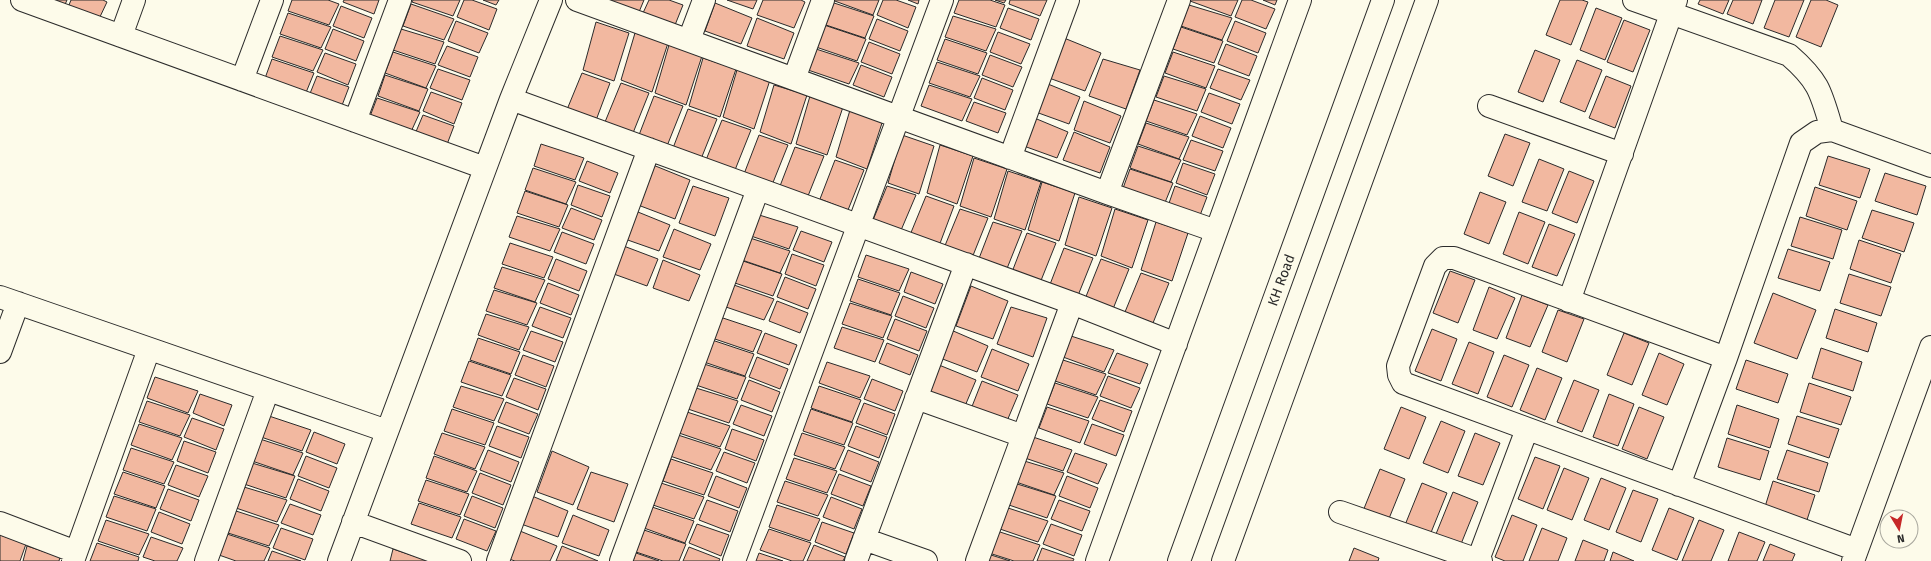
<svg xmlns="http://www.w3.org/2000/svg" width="1931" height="561" viewBox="0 0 1931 561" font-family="'Fira Sans',sans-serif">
	<rect width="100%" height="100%" fill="#fdfbea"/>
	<path fill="#f2b8a0" stroke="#2b2b2b" d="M38,0H67L63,9Z
		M71,0H103L107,2L98,21L67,10Z
		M292,0H328L339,4L329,25L288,11Z
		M344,0H379L374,14L343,2Z
		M413,0H460L453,16L412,2Z
		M464,0H472L497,9L489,30L457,17Z
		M483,0H499L496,5Z
		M604,0H644L639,12Z
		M649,0H669L683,5L675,25L643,13Z
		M727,0H757L753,9Z
		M763,0H801L805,2L794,28L757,15Z
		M832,0H879L873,15Z
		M883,0H896L916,7L908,28L877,15Z
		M908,0H919L918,4Z
		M959,0H990L1005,5L996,27L954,13Z
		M995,0H1006L1004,3Z
		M1010,0H1047L1040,16L1009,4Z
		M1190,0H1238L1231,16L1190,1Z
		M1242,0H1251L1275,9L1266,29L1235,17Z
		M1263,0H1277L1275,5Z
		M1560,0H1582L1588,2L1571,45L1546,35Z
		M1700,0H1729L1723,14L1698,4Z
		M1733,0H1762L1753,24L1727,14Z
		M1775,0H1804L1789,37L1764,28Z
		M1811,0H1826L1838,5L1821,47L1796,37Z
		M831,2L874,16L865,38L823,24Z
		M715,3L752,18L741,44L705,31Z
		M411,4L454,19L444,40L403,26Z
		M1189,5L1232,18L1222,40L1181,26Z
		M341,6L372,18L364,38L333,26Z
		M1008,8L1039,19L1031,40L1000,28Z
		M1596,8L1622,18L1605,60L1580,50Z
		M288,13L331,27L321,48L280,34Z
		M953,16L996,29L986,51L945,37Z
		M757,18L794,33L784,59L747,46Z
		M877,19L908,31L900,51L869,39Z
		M1624,20L1650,30L1633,72L1607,62Z
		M456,21L488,33L479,53L448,41Z
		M1235,21L1266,33L1258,53L1227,41Z
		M596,22L629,33L614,81L583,70Z
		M824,25L866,39L857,61L816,47Z
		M1181,27L1223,41L1214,63L1173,49Z
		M333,29L364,41L356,61L325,49Z
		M401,29L444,42L435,64L393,50Z
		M998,32L1030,44L1021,64L990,52Z
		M635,33L668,43L652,92L621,80Z
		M280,36L323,50L313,71L272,57Z
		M1064,38L1101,53L1085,91L1049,78Z
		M945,39L987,53L978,74L937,60Z
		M869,42L900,54L892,74L861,62Z
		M1226,44L1257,56L1249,76L1218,64Z
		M669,45L702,56L686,105L655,93Z
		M447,46L478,57L470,77L438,65Z
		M816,49L859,63L849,84L808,70Z
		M1535,50L1560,60L1543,102L1518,92Z
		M393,52L436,66L426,88L385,73Z
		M1173,52L1215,66L1206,88L1165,73Z
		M325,53L356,64L348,85L317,72Z
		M990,55L1022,67L1013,87L982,75Z
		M703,58L736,69L720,117L689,106Z
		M272,59L314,73L305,95L264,81Z
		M1103,59L1140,70L1126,109L1089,96Z
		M1577,60L1602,70L1585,112L1560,102Z
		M937,62L980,76L970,97L929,83Z
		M861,65L892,77L884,97L853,85Z
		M438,69L470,80L462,100L430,88Z
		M1218,69L1250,80L1241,100L1210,88Z
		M737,70L770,80L754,129L723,117Z
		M582,73L610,83L595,123L566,112Z
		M385,75L428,89L419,111L378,96Z
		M317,76L349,87L341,108L309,96Z
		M1164,76L1206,89L1197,111L1156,97Z
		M1606,76L1631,86L1615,128L1589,118Z
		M982,78L1013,90L1005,110L974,98Z
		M1043,82L1080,97L1069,124L1033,111Z
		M621,83L649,93L633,133L605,122Z
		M774,85L807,95L791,144L760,132Z
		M929,85L972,99L962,121L921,106Z
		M431,92L462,103L454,124L423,111Z
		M1209,93L1240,104L1232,124L1201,112Z
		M654,96L683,106L667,146L639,135Z
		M810,96L843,107L827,155L796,144Z
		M377,98L420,112L410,134L369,119Z
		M1154,100L1197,114L1187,135L1146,121Z
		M1084,101L1121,116L1110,143L1074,130Z
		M974,102L1006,113L998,133L966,121Z
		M688,109L717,119L701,159L673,148Z
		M850,110L883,120L867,169L836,157Z
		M423,115L454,126L446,147L415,134Z
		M1200,116L1231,128L1223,148L1192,136Z
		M1032,117L1068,132L1057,158L1021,145Z
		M722,120L751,130L735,170L706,160Z
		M1146,123L1189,137L1179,159L1138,144Z
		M1074,132L1110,147L1100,173L1063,160Z
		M1505,134L1530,143L1513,186L1488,176Z
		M759,135L788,145L772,185L744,174Z
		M902,135L934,146L919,194L888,183Z
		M1191,140L1223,151L1215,171L1183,160Z
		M541,144L584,158L575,180L534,166Z
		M940,145L973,156L957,204L927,193Z
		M1138,146L1181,160L1171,182L1130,168Z
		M795,147L824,156L808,196L780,186Z
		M1828,156L1870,169L1860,198L1819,185Z
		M974,158L1007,169L991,217L960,206Z
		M1539,159L1564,169L1547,211L1522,202Z
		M835,160L864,170L848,210L820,199Z
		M587,161L618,173L610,193L579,181Z
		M1183,163L1215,174L1207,195L1176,183Z
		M653,165L690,180L675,219L638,205Z
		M533,168L576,182L566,204L525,190Z
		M1130,169L1173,183L1164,205L1122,191Z
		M1008,171L1041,182L1025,230L994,219Z
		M1569,171L1594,181L1577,223L1552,213Z
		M1885,173L1926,186L1917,215L1875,201Z
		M1042,182L1075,193L1059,241L1028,230Z
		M578,185L610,196L602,217L571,205Z
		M693,186L729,198L715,236L679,223Z
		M887,186L916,195L899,235L871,225Z
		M1175,186L1207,197L1199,218L1168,206Z
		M1815,187L1857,201L1847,230L1806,216Z
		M525,191L568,205L559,227L517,213Z
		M1480,192L1506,202L1489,244L1464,234Z
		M926,196L954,206L939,246L910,235Z
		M1079,197L1112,208L1096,256L1065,245Z
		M571,208L602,220L594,240L562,228Z
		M960,209L988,218L972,258L944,248Z
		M1115,209L1148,220L1132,268L1101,256Z
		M633,210L670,225L659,251L622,238Z
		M1872,210L1914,223L1904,252L1862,238Z
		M1519,212L1545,222L1528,264L1503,254Z
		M756,214L798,227L789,249L748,235Z
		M517,216L560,229L550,251L509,237Z
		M1800,217L1842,230L1833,259L1791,246Z
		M993,222L1022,231L1006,271L978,261Z
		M1156,222L1188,233L1172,281L1141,270Z
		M1549,224L1575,234L1557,276L1532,267Z
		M674,229L711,244L700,270L663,257Z
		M801,231L832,242L824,262L793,250Z
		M562,232L594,244L586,264L554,252Z
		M1027,233L1056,243L1040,283L1012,272Z
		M747,237L790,251L780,273L739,259Z
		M1859,240L1901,254L1891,283L1850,269Z
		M510,243L553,257L544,278L502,264Z
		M621,245L658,259L647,286L611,273Z
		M1064,248L1093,258L1077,298L1049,287Z
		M1788,249L1830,262L1820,291L1778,278Z
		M792,254L824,265L816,286L785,274Z
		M866,255L909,269L899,291L858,277Z
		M556,259L587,271L579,291L548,279Z
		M1101,259L1129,269L1113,309L1085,299Z
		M663,260L700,275L689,301L653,288Z
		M740,260L782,274L773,296L732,282Z
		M502,267L545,280L535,302L494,288Z
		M1450,271L1475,280L1458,323L1433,313Z
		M911,272L943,284L935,304L904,292Z
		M1141,273L1169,283L1153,323L1125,312Z
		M1849,274L1891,287L1881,316L1840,303Z
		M785,277L816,289L808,309L777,297Z
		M858,279L900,293L891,315L850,301Z
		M548,283L579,295L571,315L540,303Z
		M731,284L774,299L764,320L723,306Z
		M971,286L1008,301L993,339L956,326Z
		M1489,287L1515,298L1497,339L1473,330Z
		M494,290L537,303L527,325L486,311Z
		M1773,293L1816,310L1797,359L1754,343Z
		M1522,295L1548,305L1530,347L1506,338Z
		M903,296L934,308L926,328L895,316Z
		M777,301L808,313L800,333L769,321Z
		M850,303L892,316L883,338L842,324Z
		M540,307L571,318L563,338L532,326Z
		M1011,307L1047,318L1033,357L997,344Z
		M1835,309L1877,323L1868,352L1826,338Z
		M1558,310L1584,319L1567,362L1542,352Z
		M486,314L529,327L519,350L478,335Z
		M720,317L762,331L753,352L712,338Z
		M895,319L927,331L919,351L887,339Z
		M842,327L884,340L875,362L834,348Z
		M1432,329L1457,339L1441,381L1415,371Z
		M951,330L988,346L977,372L940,358Z
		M531,331L563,342L555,362L523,350Z
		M765,333L797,345L789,365L757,353Z
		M1624,333L1649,343L1632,385L1607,375Z
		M1071,336L1114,350L1104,372L1063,357Z
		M478,338L520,352L511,374L470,360Z
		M712,340L754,354L745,376L704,362Z
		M1469,342L1494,352L1478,394L1452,384Z
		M887,343L918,355L910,375L879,363Z
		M1821,348L1862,362L1853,391L1812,378Z
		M992,349L1029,364L1018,391L981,377Z
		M1117,353L1148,364L1140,384L1108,373Z
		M1659,353L1684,364L1667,405L1642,395Z
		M523,355L554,366L546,387L515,375Z
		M1504,355L1529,365L1512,407L1487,397Z
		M757,357L788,369L780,389L749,377Z
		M1063,360L1106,374L1096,395L1055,381Z
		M1746,360L1788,374L1778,403L1736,389Z
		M469,361L511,375L502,396L461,382Z
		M827,362L870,376L860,398L819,383Z
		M704,364L746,377L737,399L696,385Z
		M939,365L976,380L965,406L929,393Z
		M1537,368L1562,378L1545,420L1520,410Z
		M1108,376L1140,388L1131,408L1100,396Z
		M155,377L198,391L188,413L147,398Z
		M514,378L546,389L538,410L506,397Z
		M872,379L903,391L895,411L864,399Z
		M749,380L780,392L772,412L741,400Z
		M1574,380L1599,390L1582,432L1557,422Z
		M982,381L1018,395L1007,421L971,409Z
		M1055,383L1098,397L1088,418L1047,404Z
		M1809,383L1851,397L1841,425L1800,412Z
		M461,386L504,399L494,421L453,407Z
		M819,386L861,400L852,422L811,408Z
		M696,388L738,401L729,423L688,409Z
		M200,394L232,405L224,426L193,413Z
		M1609,394L1634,404L1618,446L1593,437Z
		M1100,400L1132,411L1124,432L1092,419Z
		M147,401L190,415L180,436L139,422Z
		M506,402L538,414L529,434L498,422Z
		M864,403L895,414L887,435L856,423Z
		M741,405L772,416L764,436L733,424Z
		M1737,405L1779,419L1770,448L1728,434Z
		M1047,407L1089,421L1080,443L1039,428Z
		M1401,407L1426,417L1409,459L1384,449Z
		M1639,407L1664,417L1647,459L1622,449Z
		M452,409L494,423L485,445L444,431Z
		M811,409L853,423L844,445L803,431Z
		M687,412L730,426L720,447L679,433Z
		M269,416L311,430L302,451L261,437Z
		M1797,416L1839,429L1829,458L1788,444Z
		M192,418L224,429L216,450L184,437Z
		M1441,421L1465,431L1448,473L1423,463Z
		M139,424L182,438L172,460L131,445Z
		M1092,424L1124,435L1116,456L1084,444Z
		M497,426L529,437L521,458L489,446Z
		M856,426L887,437L879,458L848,446Z
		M732,429L764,440L756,461L725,449Z
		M314,432L345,444L337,464L306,452Z
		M442,433L485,447L475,469L434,454Z
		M802,433L845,447L835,469L794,455Z
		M1475,433L1500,443L1483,485L1458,476Z
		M678,435L721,449L711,470L670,456Z
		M1030,436L1072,450L1063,471L1022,457Z
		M1727,438L1769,451L1760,480L1718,467Z
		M260,439L303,453L293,475L252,461Z
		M184,441L216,452L208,473L177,461Z
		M131,448L174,462L164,484L123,470Z
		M488,450L519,462L511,482L480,470Z
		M848,450L879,462L871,482L840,470Z
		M1787,450L1828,463L1819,492L1777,479Z
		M552,451L589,467L573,505L537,492Z
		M724,452L755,463L747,483L716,471Z
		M1075,453L1107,464L1098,484L1067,472Z
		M306,456L337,468L329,488L298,476Z
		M434,456L477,471L467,492L426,478Z
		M1535,457L1560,466L1543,509L1518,499Z
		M794,458L837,471L827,493L786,479Z
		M671,459L713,473L704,495L663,481Z
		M1021,460L1064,473L1054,495L1013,481Z
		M252,463L295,476L286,498L244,484Z
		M176,465L208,476L199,497L168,485Z
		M1564,468L1589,478L1572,520L1547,510Z
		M1380,469L1405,479L1388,521L1363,511Z
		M123,472L165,486L156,508L114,494Z
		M591,472L628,484L614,522L577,509Z
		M480,473L511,485L503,505L472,493Z
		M839,474L871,486L863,506L831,494Z
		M716,476L747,488L739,508L708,496Z
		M1067,476L1098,488L1090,508L1059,496Z
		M1601,478L1626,488L1609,530L1584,520Z
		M298,479L329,491L321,511L290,499Z
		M426,480L469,494L460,515L418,501Z
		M785,481L828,495L818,516L777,502Z
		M1773,481L1815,495L1806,523L1764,510Z
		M661,483L704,497L694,519L653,505Z
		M1014,483L1056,496L1047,518L1006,504Z
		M1422,483L1447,493L1430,535L1405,525Z
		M244,487L287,500L277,522L236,508Z
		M168,489L199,500L191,521L160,509Z
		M1633,490L1658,499L1641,542L1616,532Z
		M1453,492L1478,502L1461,544L1436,534Z
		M114,496L156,509L147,531L106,517Z
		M472,496L503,508L495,528L464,516Z
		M532,496L568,511L558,537L521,524Z
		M831,497L862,509L854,529L823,517Z
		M707,500L738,511L730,532L699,520Z
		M1059,500L1090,511L1082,531L1051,519Z
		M419,503L461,517L452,538L411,524Z
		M290,504L321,515L313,535L281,523Z
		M777,505L820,519L810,541L769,527Z
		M652,507L694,521L685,543L644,528Z
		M1005,507L1048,521L1038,542L997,528Z
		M1669,508L1694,518L1677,560L1652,550Z
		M236,511L279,525L269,546L228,533Z
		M159,512L190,524L182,544L151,532Z
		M573,515L609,530L599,556L562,543Z
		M1512,515L1537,525L1523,561H1505L1495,557Z
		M464,519L496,531L487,551L456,539Z
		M106,520L149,534L139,555L98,541Z
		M1699,520L1724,530L1711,561H1682Z
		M822,522L854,533L846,554L815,542Z
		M697,524L729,535L721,556L689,543Z
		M1051,524L1082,535L1074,556L1043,544Z
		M281,528L313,539L305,560L273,548Z
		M1542,528L1567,538L1558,561H1529Z
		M769,529L811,543L803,561H792L760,550Z
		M644,530L686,544L679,561H663L636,552Z
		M520,531L557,546L550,561H515L509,559Z
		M997,531L1040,545L1033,561H1014L989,553Z
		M1739,532L1765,542L1757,561H1728Z
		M227,534L270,548L264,561H236L219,555Z
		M0,535L26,544L20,561H0Z
		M151,537L183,548L177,561H155L143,557Z
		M1583,540L1608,550L1604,561H1575Z
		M97,543L139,557L138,561H90Z
		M1770,544L1795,554L1792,561H1763Z
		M814,545L845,557L843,561H807Z
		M27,546L60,557L59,561H23Z
		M562,546L598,561H556Z
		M689,547L720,559L719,561H683Z
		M1042,548L1074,559L1073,561H1037Z
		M1354,548L1379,558L1378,561H1349Z
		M393,549L426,560L425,561H390Z
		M272,551L301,561H268Z
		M1613,552L1634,561H1610Z
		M636,553L659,561H633Z
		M759,553L783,561H756Z
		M988,554L1010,561H986Z"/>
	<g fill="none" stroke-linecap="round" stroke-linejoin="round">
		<defs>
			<path id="minor" d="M22,0L485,168
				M577,0L1107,193L1216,231
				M1634,0L1789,55C1819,81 1821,92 1832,130
				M121,36L134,0
				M689,40L704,0
				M794,79L823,0
				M242,80L272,0
				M511,99L1072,303L1176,344
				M1489,106L1622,154
				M355,121L400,0
				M1010,158L1068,0
				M1107,193L1179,0
				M0,297L387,431
				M1569,301L1676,0
				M0,352L18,303
				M1726,358L1454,258H1443L1435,266L1398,366L1399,375L1403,383L1857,550
				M916,398L1023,436
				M1679,485L1726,358L1801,143L1817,132L1832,130L1931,166
				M1340,512L1478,560
				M353,522L460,561
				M0,523L76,552
				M864,539L926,561
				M73,561L149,349
				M206,561L268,390
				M339,561L511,99L551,0
				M498,561L649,149
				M621,561L758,189
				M734,561L942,0
				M856,561L966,264
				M977,561L1072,303
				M1097,561L1300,0
				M1481,561L1478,560L1527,429
				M1853,561L1931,347"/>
			<path id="major" d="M1179,561L1383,0
				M1223,561L1427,0"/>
		</defs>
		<use href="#minor" stroke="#2b2b2b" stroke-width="24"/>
		<use href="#major" stroke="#2b2b2b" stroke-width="24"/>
		<use href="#minor" stroke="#fdfbea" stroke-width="22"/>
		<use href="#major" stroke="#fdfbea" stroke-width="22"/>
	</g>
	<g text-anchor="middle" stroke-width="3" stroke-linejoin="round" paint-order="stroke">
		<g font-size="14" fill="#2b2b2b" stroke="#fdfbea">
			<text transform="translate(1281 280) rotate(-70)" y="5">KH Road</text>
		</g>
	</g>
	<g transform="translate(1899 529) rotate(170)"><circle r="19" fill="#fdfbea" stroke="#a9a89e"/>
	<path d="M0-3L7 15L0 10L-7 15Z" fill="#c62828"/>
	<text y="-6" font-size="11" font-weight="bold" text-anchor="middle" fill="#2b2b2b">N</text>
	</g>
</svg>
